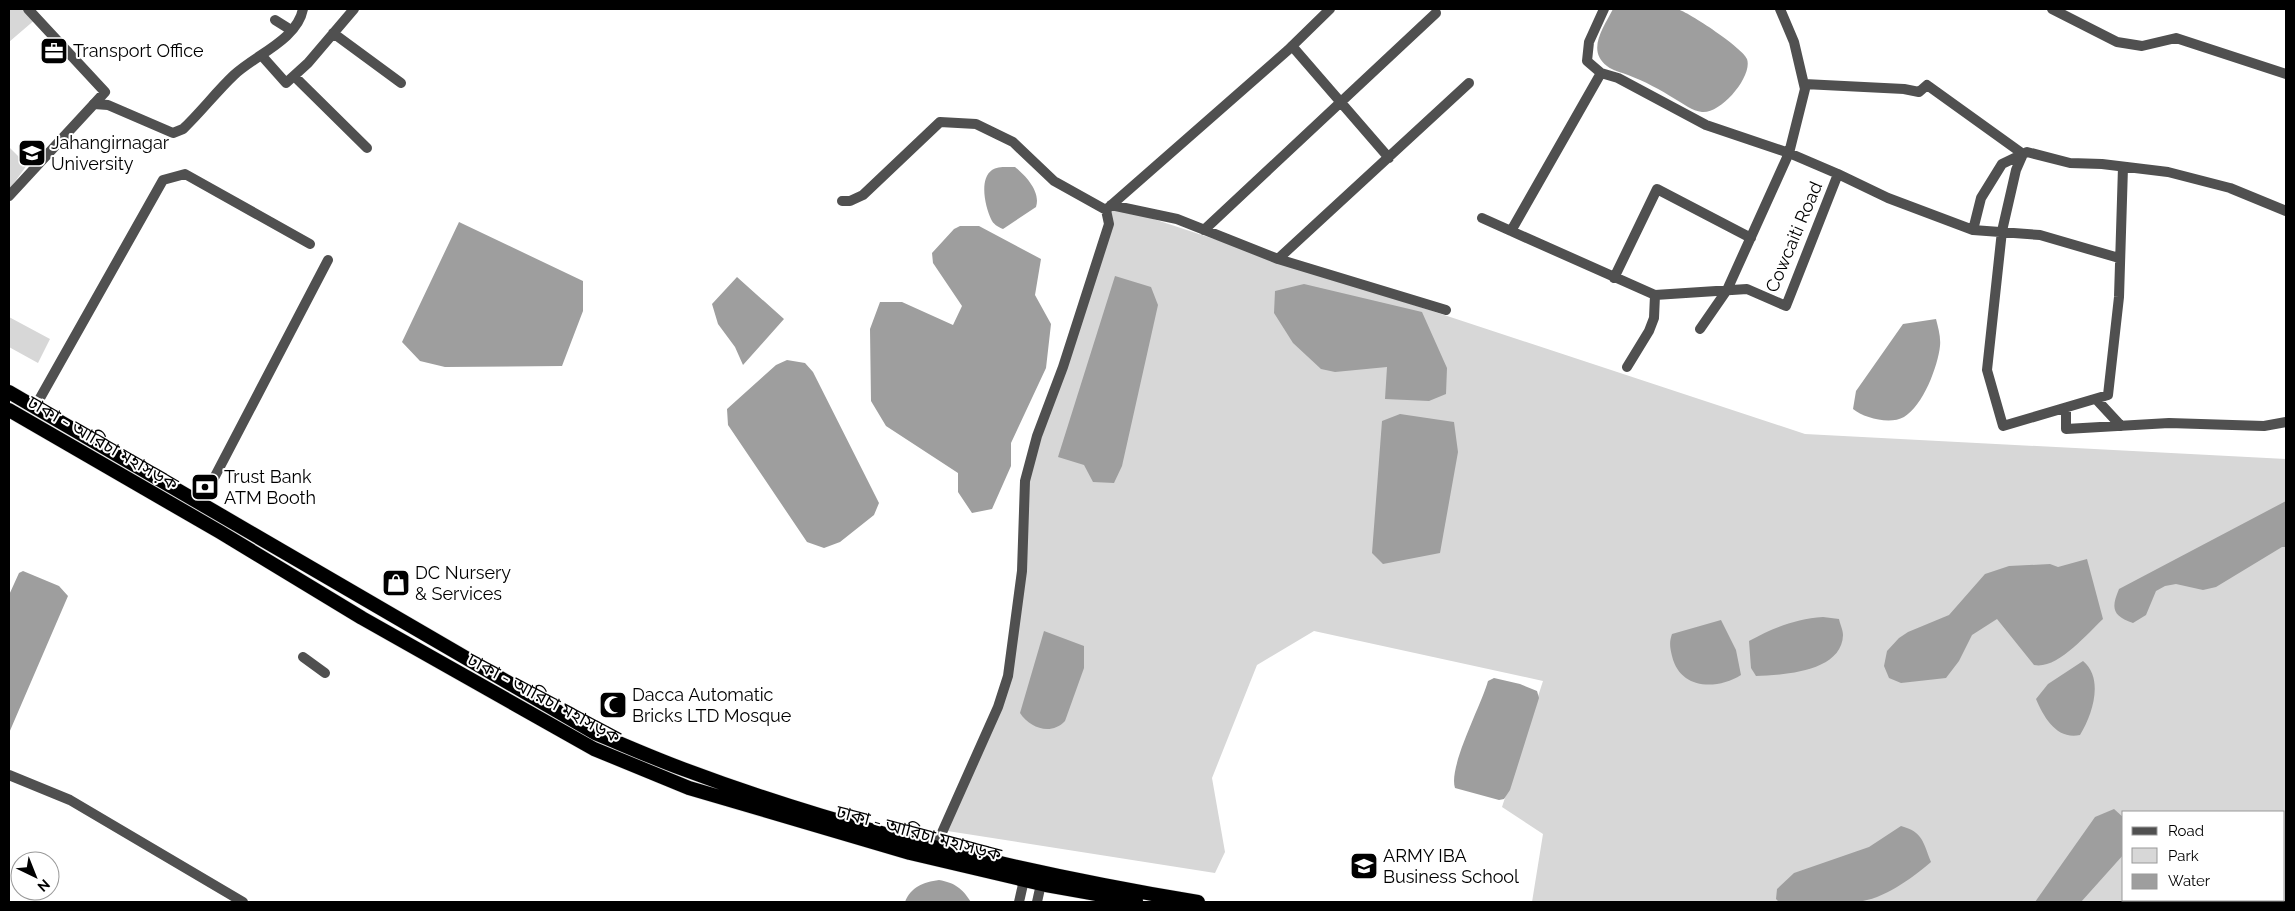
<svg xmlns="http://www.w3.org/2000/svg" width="2295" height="911" viewBox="0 0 2295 911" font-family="Raleway,'Noto Sans Bengali',sans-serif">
	<rect width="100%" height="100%" fill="#fff"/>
	<path fill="#d7d7d7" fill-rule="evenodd" d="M9,9H28L37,18L9,42Z
		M9,147L27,165L9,190Z
		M1111,205L1805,434L2286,459V902H1532L1543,834L1502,807L1543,681L1314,631L1257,665L1212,778L1225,852L1215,873L941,830L1008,676L1032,455ZM2124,812H2284V900H2124Z
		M9,317L50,339L38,363L9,347Z"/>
	<path fill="#9e9e9e" d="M1613,9C1628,9 1664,6 1677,9C1689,12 1744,49 1747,59C1753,76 1721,114 1702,112C1692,111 1684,104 1675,99C1661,90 1644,81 1628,75C1621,72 1613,71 1607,66C1586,50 1604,27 1613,9Z
		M1015,167C1026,176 1041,192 1036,207L1003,229C998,227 993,224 991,219C985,206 979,179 992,170C997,166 1008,167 1015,167Z
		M459,222L583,281V311L562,366L445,367L420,361L402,342Z
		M960,226H979L1041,259L1035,295L1051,324L1046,368L1011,443V466L992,509L972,513L958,492V473L886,426L871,401L870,329L880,302H902L953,325L962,306L933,263L932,253L954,229Z
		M1115,276L1151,287L1158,305L1122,466L1114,483L1093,482L1084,465L1058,457Z
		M737,277L784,319L743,365L735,347L718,324L712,304Z
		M1304,284L1422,312L1447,368L1446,394L1429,401L1385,399L1387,367L1335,372L1321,369L1293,343L1274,313L1275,291Z
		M1936,319C1938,327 1941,337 1940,346C1938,366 1923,406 1904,417C1890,425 1864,418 1853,409L1856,391L1903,324Z
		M787,360L805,363L813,372L879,503L874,515L840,542L824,548L807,542L728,425L727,409L776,365Z
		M1400,414L1454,422L1458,452L1440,553L1383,564L1372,553L1382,421Z
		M2286,501V547H2282L2216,587L2203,590L2176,584L2165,586L2156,591L2146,615L2133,623C2112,616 2111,608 2119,589Z
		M2087,559L2103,619C2087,634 2057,670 2034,665L1997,619L1972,635L1959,661L1946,678L1901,683L1889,678L1884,666L1887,651L1899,638L1908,632L1949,615L1985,574L2009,566L2050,564L2058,567Z
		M23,571L59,586L68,596L9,733V595L19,573Z
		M1823,617L1839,619C1840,624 1843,630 1843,635C1842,672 1783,675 1756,676L1751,668L1749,641C1773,628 1795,619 1823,617Z
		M1721,620L1736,650L1741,675C1717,690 1680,690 1672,656C1670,648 1669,642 1672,634Z
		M1044,631L1084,646V668L1065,721C1051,736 1030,728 1020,713Z
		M2083,661C2104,678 2093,714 2080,735C2057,740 2044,718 2036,699L2048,684Z
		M1494,678L1520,684L1537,691L1539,698L1510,790L1504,799L1499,800L1455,788C1448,767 1481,706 1488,681Z
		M2114,809L2124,818V854L2081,902H2035L2095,817Z
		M1901,826C1923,832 1923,842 1931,862C1911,879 1884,899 1857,902C1832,905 1804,902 1779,902L1776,899L1777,889L1794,873L1869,847Z
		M939,880C955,883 962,888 971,902H905C911,887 923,882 939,880Z"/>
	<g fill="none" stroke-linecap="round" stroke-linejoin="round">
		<defs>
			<path id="trunk" d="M9,392L595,733C624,745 653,758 683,769C848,831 1024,873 1198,902
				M9,410L220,532L362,618L594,749L689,788L910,853L1046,885L1136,901"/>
		</defs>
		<use href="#trunk" stroke="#dbdbdb" stroke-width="15"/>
		<path stroke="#505050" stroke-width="10" d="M28,9L105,92L94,104
			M1604,9L1589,42L1587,61L1601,73L1618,78L1706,125L1789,153L1838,174
			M2052,9L2117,42L2142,46L2176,38L2286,74
			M275,20L291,30
			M333,33L401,83
			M1292,46L1389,158
			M262,56L286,83L308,63L354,9
			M1601,73L1511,231L1655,295L1654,318L1649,331L1627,367
			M294,76L367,148
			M1804,84L1904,89L1919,92L1927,85L2023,154L2016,170L2002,231L1987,370L2003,426L2108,395L2119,297L2123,167
			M842,201H850L863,195L940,122L976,124L1013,142L1054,181L1106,210L1109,224L1063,367L1037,436L1025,481L1022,571L1008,676L998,707L936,846
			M1111,205L1177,219L1278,259L1469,83
			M1108,208L1288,50L1330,9
			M1482,218L1511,231
			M1204,230L1436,13
			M1973,230L1981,198L2002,164L2027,152L2070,163L2102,164L2168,172L2230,188L2286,211
			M1278,259L1446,310
			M1614,278L1657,189L1751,238
			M1655,295L1747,289L1786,306L1838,174L1888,198L1973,230L2040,235L2119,258
			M1700,329L1727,290L1789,153L1805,89L1794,42L1780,9
			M2096,399L2121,426
			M35,407L163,180L185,174L310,244
			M2066,408V429L2169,423L2264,426L2286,422
			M201,503L328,260
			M303,657L325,673"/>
		<path stroke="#505050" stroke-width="10" d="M9,196L94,104L108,105L173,133L183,129C201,112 216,92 234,75C255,55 297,40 303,9
			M9,775L70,800L243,902
			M1019,902L1024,880
			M1037,902L1041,884"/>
		<use href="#trunk" stroke="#000" stroke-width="14"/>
	</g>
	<defs>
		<symbol id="office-square" viewBox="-11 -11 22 22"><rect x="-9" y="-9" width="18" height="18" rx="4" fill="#000" stroke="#fff"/><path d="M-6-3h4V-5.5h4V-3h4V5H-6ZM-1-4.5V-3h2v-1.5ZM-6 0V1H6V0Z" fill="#fff"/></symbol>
		<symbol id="university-square" viewBox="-11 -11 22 22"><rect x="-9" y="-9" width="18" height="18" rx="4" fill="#000" stroke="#fff"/><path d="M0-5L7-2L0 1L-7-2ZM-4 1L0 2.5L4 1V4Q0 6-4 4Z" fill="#fff"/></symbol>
		<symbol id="bank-square" viewBox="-11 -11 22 22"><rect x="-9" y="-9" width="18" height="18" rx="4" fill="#000" stroke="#fff"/><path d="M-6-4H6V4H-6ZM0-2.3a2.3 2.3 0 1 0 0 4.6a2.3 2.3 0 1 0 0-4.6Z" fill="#fff"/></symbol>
		<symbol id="shop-square" viewBox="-11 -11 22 22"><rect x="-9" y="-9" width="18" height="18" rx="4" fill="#000" stroke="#fff"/><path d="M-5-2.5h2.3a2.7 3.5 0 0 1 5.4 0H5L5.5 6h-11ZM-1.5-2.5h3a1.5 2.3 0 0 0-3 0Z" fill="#fff"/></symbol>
		<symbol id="mosque-square" viewBox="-11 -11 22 22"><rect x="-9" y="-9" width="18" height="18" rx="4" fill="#000" stroke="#fff"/><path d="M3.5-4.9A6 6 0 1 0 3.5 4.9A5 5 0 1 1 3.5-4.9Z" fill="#fff"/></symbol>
		<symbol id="school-square" viewBox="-11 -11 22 22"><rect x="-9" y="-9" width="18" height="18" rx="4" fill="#000" stroke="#fff"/><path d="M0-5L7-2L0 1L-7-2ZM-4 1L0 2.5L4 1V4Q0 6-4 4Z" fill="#fff"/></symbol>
	</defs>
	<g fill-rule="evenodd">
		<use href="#office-square" x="38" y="35" width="32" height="32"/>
		<use href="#university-square" x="16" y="137" width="32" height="32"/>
		<use href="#bank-square" x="189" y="471" width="32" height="32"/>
		<use href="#shop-square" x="380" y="567" width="32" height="32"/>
		<use href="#mosque-square" x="597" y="689" width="32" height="32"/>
		<use href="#school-square" x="1348" y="850" width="32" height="32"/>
	</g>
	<g text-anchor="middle" stroke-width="4" stroke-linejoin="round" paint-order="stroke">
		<g font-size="18" fill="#000" stroke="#fff" text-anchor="start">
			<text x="73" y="57">Transport Office</text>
			<text x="51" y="149">Jahangirnagar<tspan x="51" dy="21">University</tspan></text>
			<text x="224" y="483">Trust Bank<tspan x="224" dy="21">ATM Booth</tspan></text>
			<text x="415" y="579">DC Nursery<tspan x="415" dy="21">&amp; Services</tspan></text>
			<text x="632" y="701">Dacca Automatic<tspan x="632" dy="21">Bricks LTD Mosque</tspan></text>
			<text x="1383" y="862">ARMY IBA<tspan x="1383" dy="21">Business School</tspan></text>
		</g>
		<g font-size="18" fill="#000" stroke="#fff">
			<text transform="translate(1794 237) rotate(-67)" y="6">Cowcaiti Road</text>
			<text transform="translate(103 443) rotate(30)" y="6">ঢাকা - আরিচা মহাসড়ক</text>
			<text transform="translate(544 698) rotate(28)" y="6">ঢাকা - আরিচা মহাসড়ক</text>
			<text transform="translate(919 833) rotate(15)" y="6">ঢাকা - আরিচা মহাসড়ক</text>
		</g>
	</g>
	<rect width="2295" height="911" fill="none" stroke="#000000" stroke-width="20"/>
	<rect x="2122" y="811" width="162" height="90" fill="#ffffff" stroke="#999999"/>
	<rect x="2132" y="827" width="25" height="8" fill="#505050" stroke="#999999"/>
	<text x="2168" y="836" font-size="15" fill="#000000">Road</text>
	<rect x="2132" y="848" width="25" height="15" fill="#d7d7d7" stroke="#999999"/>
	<text x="2168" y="861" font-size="15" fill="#000000">Park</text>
	<rect x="2132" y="874" width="25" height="15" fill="#9e9e9e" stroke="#999999"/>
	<text x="2168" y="886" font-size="15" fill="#000000">Water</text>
	<g transform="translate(35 876) rotate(137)"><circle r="24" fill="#ffffff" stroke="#999999"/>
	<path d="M0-4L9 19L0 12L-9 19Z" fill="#000000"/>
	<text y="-8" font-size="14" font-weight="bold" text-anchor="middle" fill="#000000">N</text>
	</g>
</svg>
